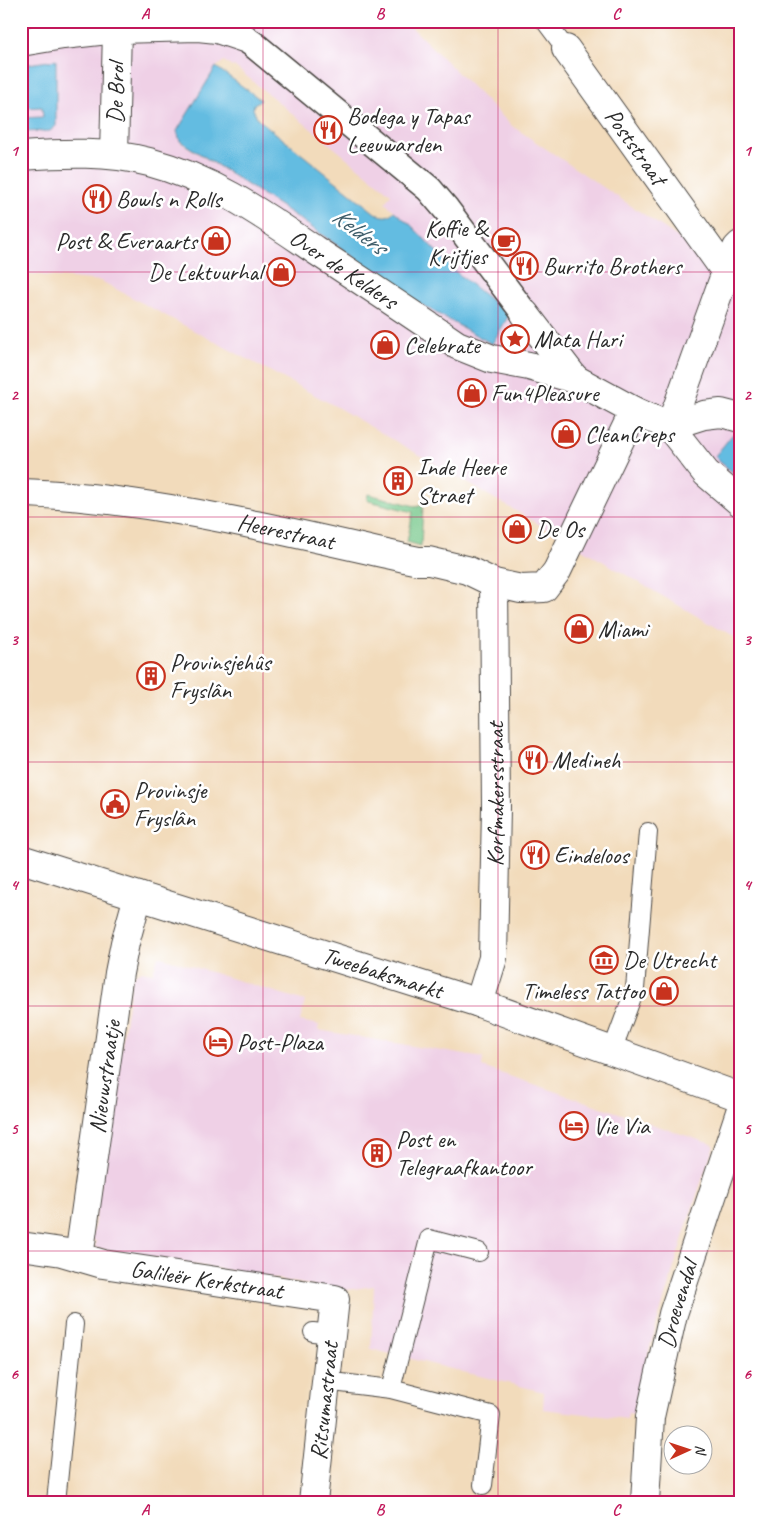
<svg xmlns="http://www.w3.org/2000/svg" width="761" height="1523" viewBox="0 0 761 1523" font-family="Caveat,sans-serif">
	<rect width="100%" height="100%" fill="#fff"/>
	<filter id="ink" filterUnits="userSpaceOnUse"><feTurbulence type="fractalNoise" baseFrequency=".02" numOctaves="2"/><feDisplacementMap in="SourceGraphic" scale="10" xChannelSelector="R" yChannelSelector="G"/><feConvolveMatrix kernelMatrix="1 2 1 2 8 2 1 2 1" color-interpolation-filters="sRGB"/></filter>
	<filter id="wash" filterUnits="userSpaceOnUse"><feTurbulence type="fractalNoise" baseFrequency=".0096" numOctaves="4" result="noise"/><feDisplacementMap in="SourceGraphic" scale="20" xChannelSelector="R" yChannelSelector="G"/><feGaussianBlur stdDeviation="1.12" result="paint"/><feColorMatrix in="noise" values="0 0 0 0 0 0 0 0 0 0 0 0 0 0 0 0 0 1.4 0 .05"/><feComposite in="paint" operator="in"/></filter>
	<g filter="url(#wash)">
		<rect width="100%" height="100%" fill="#f2dbbb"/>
		<path fill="#efd0e6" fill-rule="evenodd" d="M21,21H405L512,126L740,279V641L335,406L101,281L21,273ZM224,61L232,67L234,66L391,194L385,203L411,225L456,272L509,315L492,344L422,305L297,217L180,142L188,114L216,67Z
			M158,956L305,1001L300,1021L319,1025L318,1030L483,1058L482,1067L714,1145L689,1218L651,1343L633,1414L628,1413L627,1419L543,1409L544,1392L371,1349L374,1286L340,1291L251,1274L95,1248L96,1241L92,1240L131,985L132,979L136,974L142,971L153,973Z"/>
		<path fill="#76c78a" stroke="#50795a" d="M368,494L419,507V505H423L421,546L407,542L413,512L369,501L367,500Z"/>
		<path fill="#64bce1" stroke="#487486" d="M56,60V126L50,131L21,132V118L43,117L42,107L21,108V65Z
			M216,67L261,100L254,104L253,109L258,119L375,213C384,217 388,218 394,211L411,225L456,272L509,315L492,344L422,305L297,217L180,141L177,131Z
			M733,434L740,439V478L720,462L715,456Z"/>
	</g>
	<g filter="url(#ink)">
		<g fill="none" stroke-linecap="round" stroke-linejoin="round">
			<defs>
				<path id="service" d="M545,21L566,49
					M612,1051L635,989L648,832
					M313,1332L331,1334
					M325,1381L391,1389L491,1415L483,1485
					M391,1389L429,1239L479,1252
					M56,1502L74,1324"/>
				<path id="pedestrian" d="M244,38L253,44L429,189L446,209L525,314"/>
				<g id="minor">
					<path d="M21,42L63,35L117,29L198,27L217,29L244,38"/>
					<path id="s1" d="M566,49L726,272"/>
					<path id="s2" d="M114,155L117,29L120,21"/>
					<path id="s3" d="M21,156C64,153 108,151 149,162C213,179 262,214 315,250C362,281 410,313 457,345L492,359L529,366L575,379L634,411L669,426L706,473L740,502"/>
					<path d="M525,314L575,379"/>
					<path d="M669,426L677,408L726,272L737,248L740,245"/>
					<path d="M669,426L704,415L721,413L740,418"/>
					<path id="s4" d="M21,493C63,494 104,499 146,505C238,519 328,541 418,561H429L467,570L494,583L521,589L544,588L557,571L634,411"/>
					<path id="s5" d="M21,859L479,1003L740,1097"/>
					<path id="s6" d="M479,1003L493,958L496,807L494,583"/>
					<path id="s7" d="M21,1246L62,1252L103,1264L335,1299L313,1502"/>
					<path id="s8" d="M79,1257L119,973L125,943L138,896"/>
					<path id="s9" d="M645,1502L650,1417L673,1314L740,1112"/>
				</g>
			</defs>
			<use href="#service" stroke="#494541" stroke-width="20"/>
			<use href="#pedestrian" stroke="#494541" stroke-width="29"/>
			<use href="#minor" stroke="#494541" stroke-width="30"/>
			<use href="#service" stroke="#fff" stroke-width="18"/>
			<use href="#pedestrian" stroke="#fff" stroke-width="26"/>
			<use href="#minor" stroke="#fff" stroke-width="28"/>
		</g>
	</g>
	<path fill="none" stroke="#c2185b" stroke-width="1" stroke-opacity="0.55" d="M263,21V1502M498,21V1502M21,272H740M21,517H740M21,762H740M21,1006H740M21,1251H740"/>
	<defs>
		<symbol id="restaurant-ring" viewBox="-11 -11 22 22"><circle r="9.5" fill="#fff" stroke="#c8321e" stroke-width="1.5"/><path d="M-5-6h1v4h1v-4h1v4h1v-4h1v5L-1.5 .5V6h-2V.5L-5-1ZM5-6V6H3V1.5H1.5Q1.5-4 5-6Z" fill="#c8321e"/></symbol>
		<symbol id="shop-ring" viewBox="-11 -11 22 22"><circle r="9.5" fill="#fff" stroke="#c8321e" stroke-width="1.5"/><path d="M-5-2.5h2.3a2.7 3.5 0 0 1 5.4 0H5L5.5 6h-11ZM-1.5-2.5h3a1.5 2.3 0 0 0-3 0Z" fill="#c8321e"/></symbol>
		<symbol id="cafe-ring" viewBox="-11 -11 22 22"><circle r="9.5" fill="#fff" stroke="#c8321e" stroke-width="1.5"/><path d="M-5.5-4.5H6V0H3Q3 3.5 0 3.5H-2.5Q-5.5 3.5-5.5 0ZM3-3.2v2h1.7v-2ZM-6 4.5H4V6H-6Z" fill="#c8321e"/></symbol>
		<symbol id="sight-ring" viewBox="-11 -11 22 22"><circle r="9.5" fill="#fff" stroke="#c8321e" stroke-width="1.5"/><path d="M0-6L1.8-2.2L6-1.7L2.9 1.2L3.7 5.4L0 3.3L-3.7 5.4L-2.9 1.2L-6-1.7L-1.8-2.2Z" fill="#c8321e"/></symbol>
		<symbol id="building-ring" viewBox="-11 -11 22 22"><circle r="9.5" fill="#fff" stroke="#c8321e" stroke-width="1.5"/><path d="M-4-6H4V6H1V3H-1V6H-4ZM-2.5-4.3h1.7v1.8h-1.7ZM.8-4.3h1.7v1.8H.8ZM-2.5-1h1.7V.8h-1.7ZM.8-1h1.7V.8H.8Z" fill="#c8321e"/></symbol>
		<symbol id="civic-ring" viewBox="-11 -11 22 22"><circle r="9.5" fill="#fff" stroke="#c8321e" stroke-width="1.5"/><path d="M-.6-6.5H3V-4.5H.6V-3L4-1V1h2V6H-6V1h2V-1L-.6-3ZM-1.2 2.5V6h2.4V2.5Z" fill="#c8321e"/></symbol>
		<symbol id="museum-ring" viewBox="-11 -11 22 22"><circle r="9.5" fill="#fff" stroke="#c8321e" stroke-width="1.5"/><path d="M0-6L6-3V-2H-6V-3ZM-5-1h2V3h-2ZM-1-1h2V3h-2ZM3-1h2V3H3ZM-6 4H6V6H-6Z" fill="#c8321e"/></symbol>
		<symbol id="hotel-ring" viewBox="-11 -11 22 22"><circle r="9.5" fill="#fff" stroke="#c8321e" stroke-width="1.5"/><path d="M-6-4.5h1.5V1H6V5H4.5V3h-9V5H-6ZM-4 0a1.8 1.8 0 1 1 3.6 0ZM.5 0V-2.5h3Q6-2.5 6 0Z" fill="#c8321e"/></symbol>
	</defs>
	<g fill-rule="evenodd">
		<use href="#restaurant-ring" x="312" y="114" width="32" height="32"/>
		<use href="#restaurant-ring" x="81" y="183" width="32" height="32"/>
		<use href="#shop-ring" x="200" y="225" width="32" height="32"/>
		<use href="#cafe-ring" x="490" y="226" width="32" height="32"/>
		<use href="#restaurant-ring" x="508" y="250" width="32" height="32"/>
		<use href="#shop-ring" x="265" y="256" width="32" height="32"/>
		<use href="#sight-ring" x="499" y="323" width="32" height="32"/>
		<use href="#shop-ring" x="369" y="329" width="32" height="32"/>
		<use href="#shop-ring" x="456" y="377" width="32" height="32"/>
		<use href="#shop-ring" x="550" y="418" width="32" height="32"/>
		<use href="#building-ring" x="382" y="465" width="32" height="32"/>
		<use href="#shop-ring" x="501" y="513" width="32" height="32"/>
		<use href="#shop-ring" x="563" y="613" width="32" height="32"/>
		<use href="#building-ring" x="135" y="660" width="32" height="32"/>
		<use href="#restaurant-ring" x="517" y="744" width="32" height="32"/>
		<use href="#civic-ring" x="99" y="788" width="32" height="32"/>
		<use href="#restaurant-ring" x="519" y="839" width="32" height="32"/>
		<use href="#museum-ring" x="588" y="944" width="32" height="32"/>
		<use href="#shop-ring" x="648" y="975" width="32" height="32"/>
		<use href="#hotel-ring" x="202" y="1026" width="32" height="32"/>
		<use href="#hotel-ring" x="558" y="1110" width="32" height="32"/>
		<use href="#building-ring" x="361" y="1137" width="32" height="32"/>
	</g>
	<g text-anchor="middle" stroke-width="5" stroke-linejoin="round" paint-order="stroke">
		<g font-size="24" fill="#2b2b2b" stroke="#fff">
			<text dy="8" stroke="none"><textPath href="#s2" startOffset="62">De Brol</textPath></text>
			<text dy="8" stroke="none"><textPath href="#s1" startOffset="120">Poststraat</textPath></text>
			<text dy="8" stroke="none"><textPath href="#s3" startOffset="352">Over de Kelders</textPath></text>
			<text dy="8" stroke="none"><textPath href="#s4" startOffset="268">Heerestraat</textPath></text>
			<text dy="8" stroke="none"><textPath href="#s6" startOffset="211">Korfmakersstraat</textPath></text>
			<text dy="8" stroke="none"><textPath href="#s5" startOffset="379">Tweebaksmarkt</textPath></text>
			<text dy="8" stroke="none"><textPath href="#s8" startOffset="182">Nieuwstraatje</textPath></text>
			<text dy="8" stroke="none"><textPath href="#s7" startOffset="189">Galileër Kerkstraat</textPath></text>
			<text dy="8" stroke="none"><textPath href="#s9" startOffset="201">Droevendal</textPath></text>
			<text transform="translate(324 1401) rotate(-84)" y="8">Ritsumastraat</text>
		</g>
		<g font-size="24" fill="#2b2b2b" stroke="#fff" text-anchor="start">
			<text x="347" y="124">Bodega y Tapas<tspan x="347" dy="28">Leeuwarden</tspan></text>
			<text x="116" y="207">Bowls n Rolls</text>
			<text x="487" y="236" text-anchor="end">Koffie &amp;<tspan x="487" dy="28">Krijtjes</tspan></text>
			<text x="197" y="249" text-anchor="end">Post &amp; Everaarts</text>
			<text x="543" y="274">Burrito Brothers</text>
			<text x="262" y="280" text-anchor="end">De Lektuurhal</text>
			<text x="534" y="347">Mata Hari</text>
			<text x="404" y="353">Celebrate</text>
			<text x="491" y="401">Fun4Pleasure</text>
			<text x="585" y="442">CleanCreps</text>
			<text x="417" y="475">Inde Heere<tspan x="417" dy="28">Straet</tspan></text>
			<text x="536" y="537">De Os</text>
			<text x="598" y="637">Miami</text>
			<text x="170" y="670">Provinsjehûs<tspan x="170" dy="28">Fryslân</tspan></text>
			<text x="552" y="768">Medineh</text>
			<text x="134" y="798">Provinsje<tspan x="134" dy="28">Fryslân</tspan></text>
			<text x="554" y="863">Eindeloos</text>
			<text x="623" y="968">De Utrecht</text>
			<text x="645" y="999" text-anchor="end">Timeless Tattoo</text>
			<text x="237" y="1050">Post-Plaza</text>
			<text x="593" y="1134">Vie Via</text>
			<text x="396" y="1147">Post en<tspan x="396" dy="28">Telegraafkantoor</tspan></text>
		</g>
		<g font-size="25" font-style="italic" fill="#3f5e6b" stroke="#fff">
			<text transform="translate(360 230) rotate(37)" y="9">Kelders</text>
		</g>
	</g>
	<rect width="761" height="1523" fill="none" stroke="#fff" stroke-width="55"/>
	<g transform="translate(688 1450) rotate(87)"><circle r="24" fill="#ffffff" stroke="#aaaaaa"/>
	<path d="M0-4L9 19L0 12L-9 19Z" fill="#c8321e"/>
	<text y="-8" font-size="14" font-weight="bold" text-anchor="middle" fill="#2b2b2b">N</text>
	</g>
	<rect x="28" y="28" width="706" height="1468" fill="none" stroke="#c2185b" stroke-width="2"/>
	<g font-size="16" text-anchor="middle" font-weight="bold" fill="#c2185b">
		<text x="145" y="19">A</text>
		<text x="380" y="19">B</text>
		<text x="616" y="19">C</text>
		<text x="14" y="156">1</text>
		<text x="747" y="156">1</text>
		<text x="14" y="400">2</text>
		<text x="747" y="400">2</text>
		<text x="14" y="645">3</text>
		<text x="747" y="645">3</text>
		<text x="14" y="890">4</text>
		<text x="747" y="890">4</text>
		<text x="14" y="1134">5</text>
		<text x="747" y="1134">5</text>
		<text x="14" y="1379">6</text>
		<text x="747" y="1379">6</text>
		<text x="145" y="1515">A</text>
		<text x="380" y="1515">B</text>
		<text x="616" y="1515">C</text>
	</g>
</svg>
